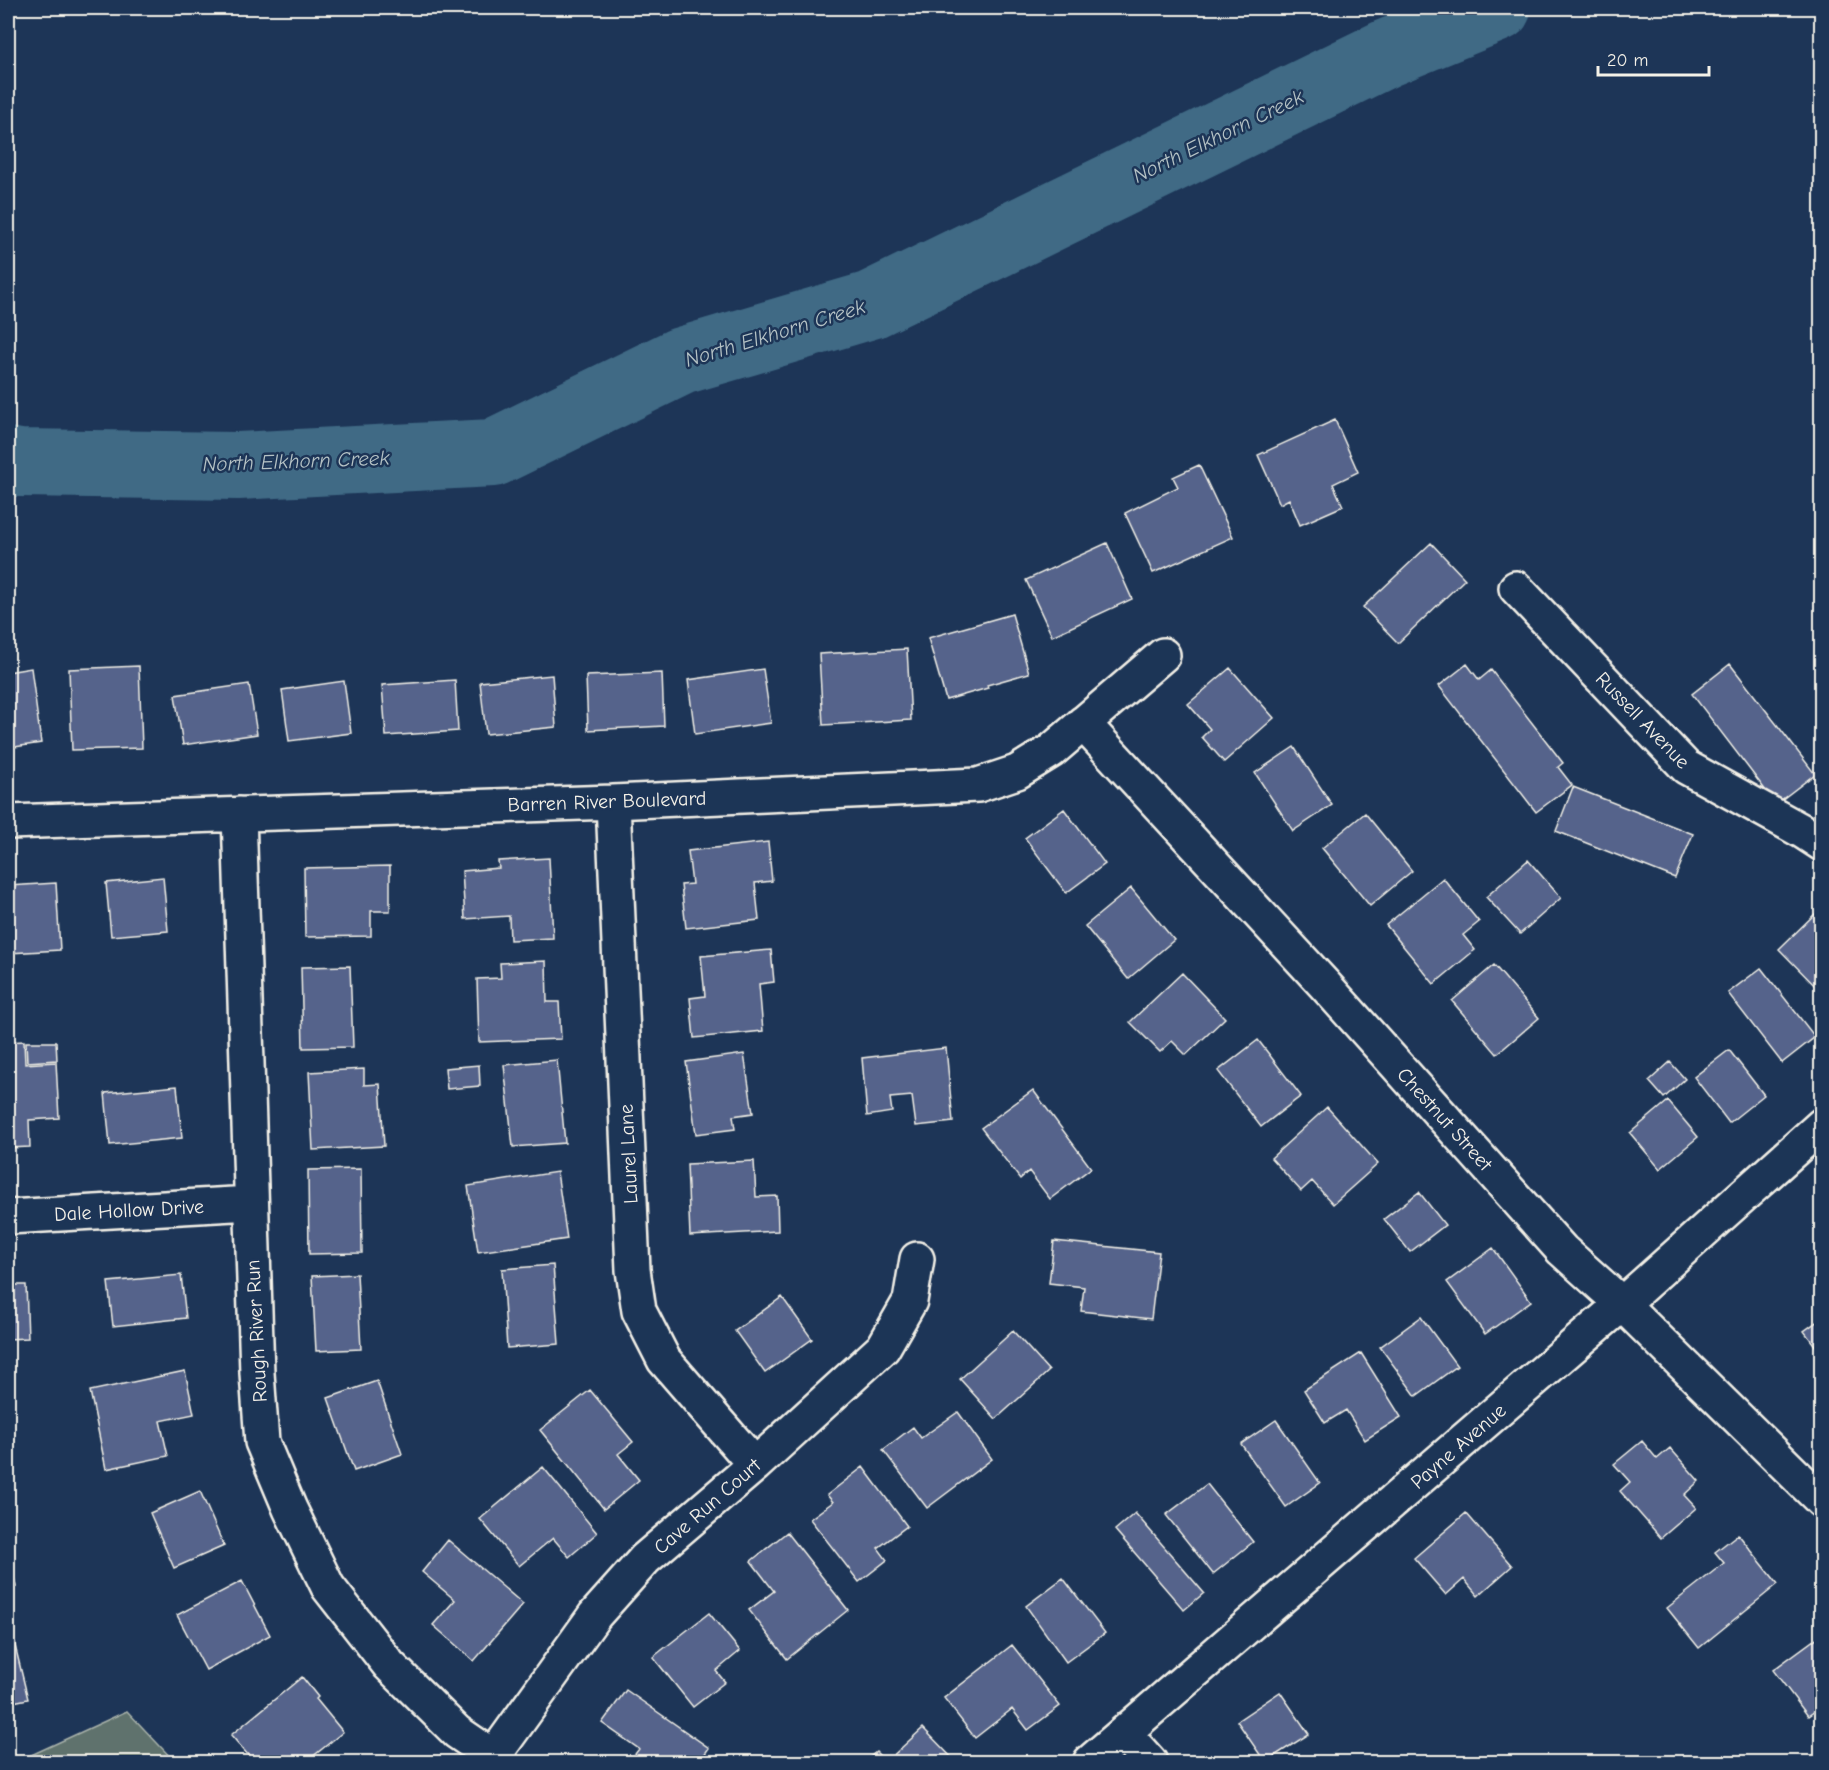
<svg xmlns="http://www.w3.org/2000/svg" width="1829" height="1770" viewBox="0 0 1829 1770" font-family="'Comic Neue',sans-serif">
	<rect width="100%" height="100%" fill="#1d3557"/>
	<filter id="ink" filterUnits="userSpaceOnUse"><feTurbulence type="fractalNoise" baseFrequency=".0167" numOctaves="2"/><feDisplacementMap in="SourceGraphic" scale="12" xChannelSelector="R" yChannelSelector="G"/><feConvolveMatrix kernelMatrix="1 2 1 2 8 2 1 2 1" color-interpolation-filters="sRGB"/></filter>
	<g filter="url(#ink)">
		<path fill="#5e726d" stroke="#a9b2aa" stroke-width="1.5" d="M127,1711L175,1762H16Z"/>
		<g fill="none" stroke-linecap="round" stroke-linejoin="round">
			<path stroke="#3f6a85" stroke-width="68" d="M8,461L19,463L238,466L493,453L681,361L871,305L1387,53L1497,8"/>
		</g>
		<path fill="#54648b" stroke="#f4f1e8" stroke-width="1.5" d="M1335,420L1358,472L1333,484L1343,506L1300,525L1289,499L1280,504L1258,455Z
			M1199,465L1233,537L1153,573L1125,513L1178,487L1173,477Z
			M1107,543L1132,599L1052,636L1026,580Z
			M1431,543L1465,579L1398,643L1363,607Z
			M1012,614L1029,673L987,685L988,688L946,700L928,638Z
			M907,649L911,720L823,725L819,654Z
			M1467,664L1479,680L1491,670L1563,763L1558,767L1572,785L1536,812L1439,686Z
			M1730,664L1815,774L1776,804L1692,694Z
			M139,666L142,748L72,750L69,669Z
			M31,668L41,743L8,748V672Z
			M1230,668L1274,718L1224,762L1202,737L1210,729L1188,704Z
			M763,669L771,723L695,734L688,680Z
			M662,673L664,726L588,730L586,676Z
			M552,675L556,727L486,734L480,682Z
			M455,680L458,731L386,736L382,685Z
			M344,681L351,733L289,741L282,690Z
			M249,684L257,734L183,745L175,695Z
			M1294,747L1332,805L1293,831L1255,773Z
			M1573,787L1693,834L1675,878L1556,831Z
			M1064,809L1105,864L1066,893L1025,838Z
			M1365,813L1412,871L1370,906L1322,848Z
			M768,842L772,881L755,883L759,920L686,928L681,885L692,884L688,851Z
			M549,858L553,938L510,940L509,916L465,919L462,871L499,868L498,861Z
			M1528,860L1561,898L1520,934L1486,897Z
			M390,866V911H371V936L305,937L304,868Z
			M163,877L168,931L111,936L106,883Z
			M1443,878L1479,922L1463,935L1475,950L1434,984L1386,925Z
			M56,883L60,950L9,953L10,964H8V886Z
			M1131,888L1174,940L1128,979L1085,926Z
			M1818,911L1822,914V993L1779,949Z
			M771,950L774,982L759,984L763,1031L694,1038L690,998L705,996L701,956Z
			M546,961L547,1002H559L561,1039L479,1042L477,979L501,978L500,963Z
			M1494,965L1539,1018L1497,1054L1452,1001Z
			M350,966L353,1047L303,1048L301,967Z
			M1761,968L1815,1037L1782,1063L1728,993Z
			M1182,973L1225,1018L1186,1055L1172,1041L1160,1052L1130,1022Z
			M1258,1040L1301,1096L1261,1127L1218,1071Z
			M24,1041L25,1064L56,1062L59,1118L29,1120L30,1147L8,1148V1042Z
			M26,1042H56L57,1060L27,1062Z
			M946,1048L953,1122L916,1126L912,1096L890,1098L892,1112L867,1116L862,1058Z
			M1729,1050L1764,1095L1729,1123L1694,1077Z
			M744,1054L753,1113L733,1116L735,1129L696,1134L686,1062Z
			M557,1060L565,1143L513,1147L504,1065Z
			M1670,1062L1685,1079L1664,1098L1649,1081Z
			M479,1065L480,1086L447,1089L445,1068Z
			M364,1069V1085L380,1084L384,1146L313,1150L309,1072Z
			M177,1086L182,1138L110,1145L105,1093Z
			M1033,1090L1091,1168L1050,1199L1029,1171L1020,1179L981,1128Z
			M1668,1101L1698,1137L1660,1169L1630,1133Z
			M1327,1107L1378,1164L1333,1204L1312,1181L1301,1191L1271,1158Z
			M754,1161L756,1197L777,1196L778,1231L690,1236L687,1164Z
			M361,1169L362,1253L309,1254L308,1170Z
			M557,1172L567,1239L478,1252L468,1186Z
			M1419,1192L1445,1225L1410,1252L1384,1219Z
			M1054,1241L1159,1252L1151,1319L1081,1311L1084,1287L1049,1283Z
			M1493,1248L1531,1301L1485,1334L1447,1282Z
			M553,1265L559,1344L507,1348L502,1269Z
			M357,1274L361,1349L316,1351L312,1276Z
			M181,1275L186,1318L113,1326L108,1282Z
			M8,1285H26L28,1338L8,1339Z
			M782,1297L812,1339L765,1373L735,1331Z
			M1421,1317L1457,1366L1416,1396L1380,1347Z
			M1822,1318V1355L1804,1331Z
			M1013,1331L1049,1371L996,1419L960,1379Z
			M1361,1353L1401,1417L1365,1440L1346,1410L1325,1423L1304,1390Z
			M185,1371L194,1414L160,1421L168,1456L106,1469L90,1391Z
			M377,1381L402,1454L354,1471L328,1398Z
			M590,1390L633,1442L618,1454L639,1480L604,1509L540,1430Z
			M958,1412L992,1459L927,1508L883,1450L913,1427L921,1438Z
			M1276,1420L1320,1483L1286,1507L1241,1444Z
			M1642,1441L1657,1459L1670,1448L1699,1481L1684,1495L1696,1508L1661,1538L1620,1491L1630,1482L1614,1464Z
			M543,1467L597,1533L569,1557L553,1538L519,1566L480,1519Z
			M863,1467L907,1526L878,1548L887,1560L859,1582L810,1519L833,1502L827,1495Z
			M1207,1484L1253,1542L1213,1574L1166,1515Z
			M200,1491L224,1546L174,1568L150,1513Z
			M1135,1513L1204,1593L1184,1610L1115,1530Z
			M1466,1513L1512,1566L1478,1596L1464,1579L1446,1595L1414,1558Z
			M787,1532L848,1610L787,1659L749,1610L774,1591L751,1561Z
			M1738,1534L1778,1584L1699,1648L1667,1608L1724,1563L1715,1552Z
			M448,1540L523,1604L474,1661L433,1625L455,1600L422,1572Z
			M8,1547L16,1587L8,1588Z
			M1063,1578L1105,1633L1066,1662L1026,1606Z
			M242,1581L270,1635L206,1670L177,1615Z
			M709,1613L740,1651L716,1671L725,1682L693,1707L653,1657Z
			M10,1625L28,1699L8,1703V1626Z
			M1822,1634V1706L1808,1716L1773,1670Z
			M1012,1645L1060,1706L1028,1730L1012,1709L975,1738L944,1698Z
			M302,1677L318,1697L316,1699L343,1732L306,1762H254L231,1735Z
			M626,1690L709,1748L699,1762H629L639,1749L602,1723Z
			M1280,1692L1309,1734L1265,1762L1237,1721Z
			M923,1728L956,1762H886Z
			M876,1752L886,1762H864Z"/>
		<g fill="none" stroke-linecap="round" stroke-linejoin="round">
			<defs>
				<path id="street" d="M1516,588L1686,767L1802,831L1822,844
					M1083,723L1324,984L1562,1250L1622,1304L1822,1501
					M613,802L633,1270L639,1311L664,1360L755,1465
					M239,814L257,1373L262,1442L290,1509L328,1587L389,1665L457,1732L501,1762
					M8,822L613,802L978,785L1017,772L1051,751L1163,655
					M8,1217L251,1203
					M1124,1733L1150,1762
					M493,1757L595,1615L645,1559L755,1465L883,1348L910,1301L917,1259
					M1090,1762L1622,1304L1822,1125"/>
			</defs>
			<use href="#street" stroke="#f4f1e8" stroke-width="38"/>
			<use href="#street" stroke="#1d3557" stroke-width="33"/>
		</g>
	</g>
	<g text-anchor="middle" stroke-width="5" stroke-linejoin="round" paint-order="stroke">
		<g font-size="20" fill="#f4f1e8" stroke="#1d3557">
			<text transform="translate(1643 720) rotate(46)" y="7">Russell Avenue</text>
			<text transform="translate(607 801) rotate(-2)" y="7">Barren River Boulevard</text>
			<text transform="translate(1445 1119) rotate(48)" y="7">Chestnut Street</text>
			<text transform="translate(628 1154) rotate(-93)" y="7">Laurel Lane</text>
			<text transform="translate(129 1210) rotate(-3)" y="7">Dale Hollow Drive</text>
			<text transform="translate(256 1331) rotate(-93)" y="7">Rough River Run</text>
			<text transform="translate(1458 1446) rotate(-41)" y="7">Payne Avenue</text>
			<text transform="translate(707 1506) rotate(-41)" y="7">Cave Run Court</text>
		</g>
		<g font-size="21" font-style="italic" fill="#b5c2c5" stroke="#1d3557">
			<text transform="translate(1218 136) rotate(-26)" y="7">North Elkhorn Creek</text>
			<text transform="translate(775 333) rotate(-17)" y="7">North Elkhorn Creek</text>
			<text transform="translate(296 461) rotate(-2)" y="7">North Elkhorn Creek</text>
		</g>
	</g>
	<rect width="1829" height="1770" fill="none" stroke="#1d3557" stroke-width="30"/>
	<rect x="15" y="15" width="1799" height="1740" fill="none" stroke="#f4f1e8" stroke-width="2" filter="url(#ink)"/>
	<path d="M1598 66v9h111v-9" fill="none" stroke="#f4f1e8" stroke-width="3"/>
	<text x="1607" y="66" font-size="18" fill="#f4f1e8" stroke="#1d3557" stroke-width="4.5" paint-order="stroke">20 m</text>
</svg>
